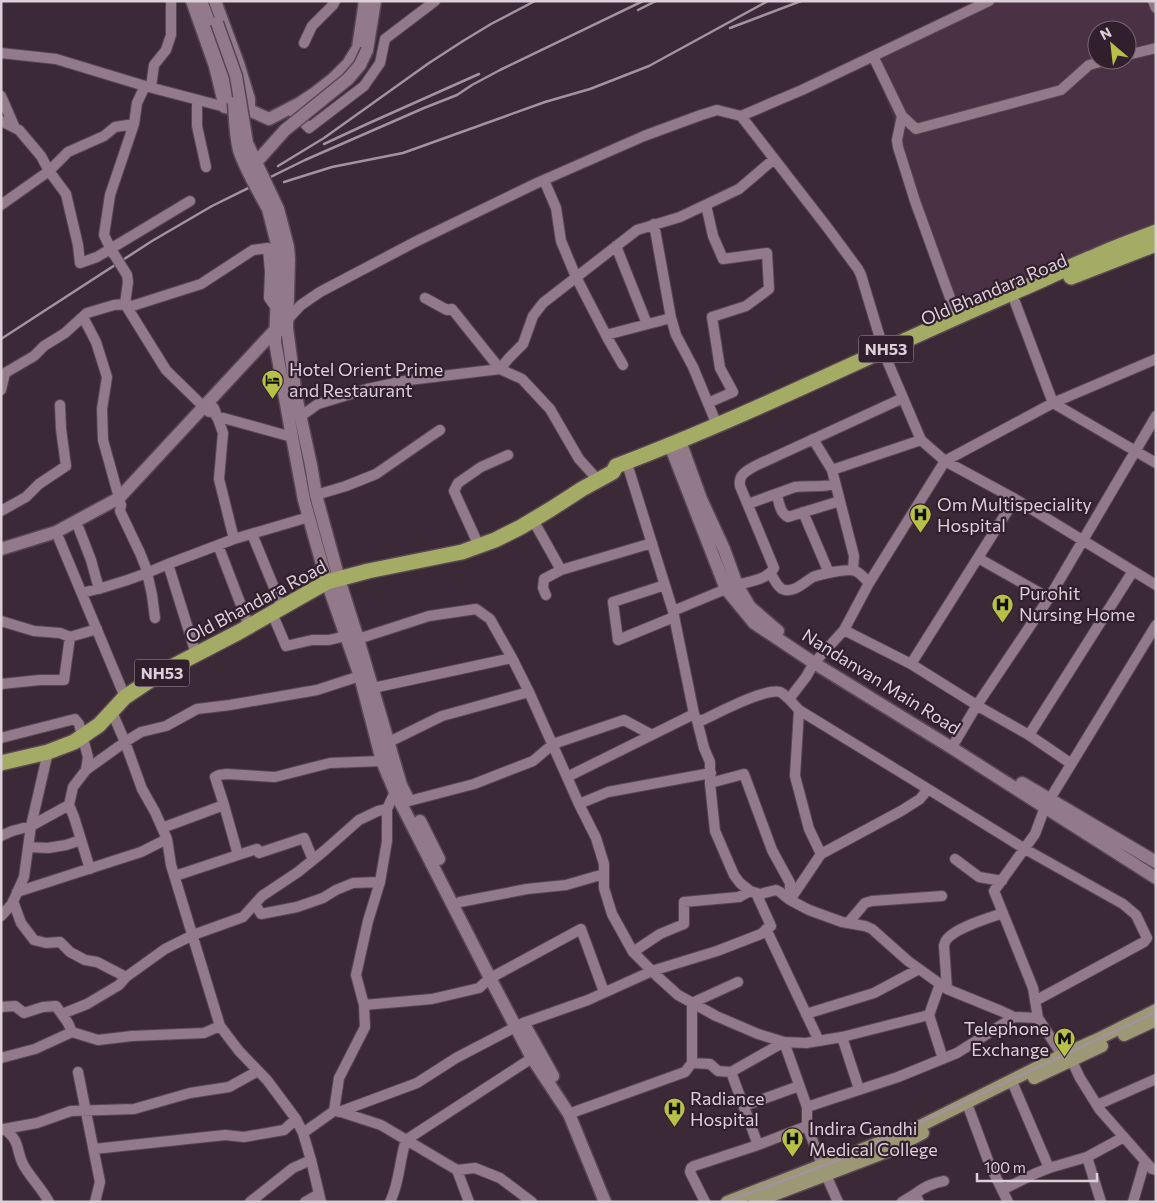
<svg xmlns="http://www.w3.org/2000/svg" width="1157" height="1203" viewBox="0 0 1157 1203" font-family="Commissioner,sans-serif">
	<rect width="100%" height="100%" fill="#3c2937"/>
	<path fill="#4a3143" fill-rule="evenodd" d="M980,1H1156V225L958,309L906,166L893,117L869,55ZM1097,30H1127V60H1097Z"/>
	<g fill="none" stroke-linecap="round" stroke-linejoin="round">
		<defs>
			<path id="street" d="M989,1L802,90L741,116L827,227L858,269L861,275L886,358L921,440L945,461L1015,499L1156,585
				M1153,1L1156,8
				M304,43L312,26L333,5L335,1
				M1,53L56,59L145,86L225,107
				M1127,55L1156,48
				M873,56L902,116L897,140L898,147L915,201L957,317
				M151,87L154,65L166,50L171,35V1
				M1,96L15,128
				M197,100V126L206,167
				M289,108L309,128L364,86L380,63L385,39L435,1
				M902,116L916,129L1061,90L1089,65L1108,60
				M1,121L19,130L41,156L49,171L66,194L78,245L80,263L97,257L190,201
				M544,180L556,208L561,241L576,277L608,339L623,365
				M1,205L49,171L68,152L104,136L115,127L134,124
				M706,205L713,236L723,259L767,253L769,289L746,306L712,317L720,368L733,392L708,403
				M654,224L671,318
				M616,246L647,324
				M113,254L104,235L110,195L134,124L137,103L145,86
				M127,275L128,282L125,304L166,370L209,412
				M425,298L447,310L452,309L500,369
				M1015,302L1053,403L1156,463
				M83,317L96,342L107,377L102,409L103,440L121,505L120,511L140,553L146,568L152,595L155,618
				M288,319L301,305L320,292L415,242L537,183L644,136L701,115L717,110L741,116
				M606,335L671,318L676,335L693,367L717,425
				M1,390L5,373L34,356L44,346L65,333L87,313L114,305L125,304L132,306L201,284L253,250L268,248L270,272L269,298L277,309
				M207,403L214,408L223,433L219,479L234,539L309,517
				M216,416L292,437
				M301,416L318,404L367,389L409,380L500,369
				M813,439L832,470L854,556L853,570
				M629,470L673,611L726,589
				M832,470L921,440
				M598,480L579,459L550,409L522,379L500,369L509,358L523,344L533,316L543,303L637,230L680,217L739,189L774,159
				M316,495L346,486L376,474L431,436L440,430
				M777,495C779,503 780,513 788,517L840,501
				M748,504L795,487C809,485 822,488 835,484
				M1,511L26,497L39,484L66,466L61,429L60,405
				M803,512L829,573
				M533,520L561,570L544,579L543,588L546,595
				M79,529L91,560L99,589
				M252,534L282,607
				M59,539L125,697
				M218,545L249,626
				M479,546L454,491L458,483L481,467L508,455
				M978,558L1049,598
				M561,570L652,543
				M771,574C774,579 777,586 782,589C794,594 804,582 813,577C821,574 848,568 855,571C861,573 865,579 869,583
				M665,585L613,602L618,640L674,617
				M737,585C750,581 767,580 774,568L740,486C738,475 746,471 755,466L903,398
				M82,593C111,586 140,577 168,564
				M673,611L694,714L697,720H703C718,713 764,688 780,692C783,693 786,697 789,699L806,677L814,663L844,630L869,583L945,461L1053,403L1156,359
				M272,613L286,646L312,640H329L346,636
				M1,621L34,631L60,633L70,637L97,629
				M844,630L911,664L983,709L1029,735L1070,763
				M358,639L429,616L476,609L490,619L512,658L529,692L579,804L596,838L604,864V888L612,914L633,952L657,976L678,995L716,1016L758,1034L784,1042L806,1043L842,1037L929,1015L940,984
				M196,654L168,564L234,539
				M911,664L1015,499
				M1,684L40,680H64L70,637
				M373,688L512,658
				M789,699L799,710L795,776L809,829L821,854L790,900
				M799,710L928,789L920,799L901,811L821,854
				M112,712L125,742L142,789L155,812L167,839L171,865L220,1026L239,1051L267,1080L296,1119L303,1133L334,1111L339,1078L365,1027L364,1005L356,975L368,921L380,882L387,841V809L395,792
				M697,720L704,748L710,762V783L715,831L734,875L740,883L750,891L760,894L776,890L780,892L790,900L809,910L842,922L865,926L872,929L908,961L947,989L1001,1011L1014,1017L1038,1018L1033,988L994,891L1035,834L1045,807L1156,625
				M1029,735L1133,571
				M1,738L75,719L79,724L88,757L86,770L73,787L69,805L31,826L12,831L1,836
				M389,742L442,716L529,692
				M955,742L977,705L1049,598L1156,416
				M86,770L125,742L141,732L166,726L197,709L230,705L317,690L360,676
				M567,777L694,714
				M710,783L744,774L772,850L790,883V900
				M928,789L1025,849L1123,904L1136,915L1147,938L1144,942L1035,1001
				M409,801L474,784L533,761L553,744L624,720L652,735
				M579,804L608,792L711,773
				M69,805L74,817L90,869
				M224,805L215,777L219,775L227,774L275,777L330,763L382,761
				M162,828L224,805L238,855L257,849L259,853L304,838L313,860
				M28,847L48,848L66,845L81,840
				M955,859L979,877L1002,881
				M175,876L238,855
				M17,892L141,852L167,839
				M13,901L21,923L34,940L46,943L60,942L70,952L85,960L97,962L126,977
				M460,902L527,889L566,885L604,874
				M255,904L261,914L297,907L323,898L336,890L353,883L380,882
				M1,916L12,904L24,877L31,826L48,752
				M848,923L865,903L872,901L942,896
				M766,929L819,1041
				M633,952L660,934L684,924V902L739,897L750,891
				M496,975L581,929L604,992
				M947,989L944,946C945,942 945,941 947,939C957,927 989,918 1003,913
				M364,1005L432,999L479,988L490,978
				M1,1007L15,1006L24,1013L43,1007L56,1006L68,1023L72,1032
				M62,1014L87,1004L119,985L126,977L165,949L193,935L243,917L262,896L298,872L324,851L359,820L378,811L387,809
				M806,1014L874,993L919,969
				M929,1015L943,1059
				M1038,1018L1062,1055L1072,1061L1080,1078L1100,1110L1152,1169L1156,1170
				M842,1037L859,1089
				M1,1058L35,1049L72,1032L98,1040L132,1036L204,1033L220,1026
				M692,1063L710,1064L718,1071L731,1072L784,1042L807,1107L898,1077L957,1053L1014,1017
				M78,1072L100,1182L95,1202
				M731,1072L758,1145L807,1126
				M1013,1084L1049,1168L1087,1157L1101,1202
				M1097,1105L1156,1079
				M744,1106L799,1086
				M807,1107V1126L826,1175L838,1202
				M969,1109L989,1163L1008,1202
				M338,1111L381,1125L457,1170
				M339,1112L417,1083L456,1058L523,1023L588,1000L652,971L717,951L761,934L771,926L756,893
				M574,1112L685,1072L692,1063V1003L738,982
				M4,1129L37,1123L71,1111L134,1109L190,1093L229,1087L258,1071
				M2,1130L4,1129C22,1142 15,1150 24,1166C31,1178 42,1189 49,1202
				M94,1149L225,1135L244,1137L284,1130L296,1119
				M1087,1157L1124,1137
				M311,1160L321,1202
				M1002,1190L1034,1174L1049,1168
				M915,1194C924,1187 932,1183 944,1181
				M250,1202L293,1168L311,1160L303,1133
				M305,1202L319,1194
				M390,1202C400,1182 399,1161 406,1140L532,1058
				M469,1202L457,1170L475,1168L500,1178L532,1202
				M705,1202L690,1172L691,1168L694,1166L758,1145
				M902,1202L915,1194L919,1202
				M1133,1202L1145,1161"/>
			<path id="secondary" d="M192,1L215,66L225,107L249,110L269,119L300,103L315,93L333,79L348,64L358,48L365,1
				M215,1L238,63L249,99V110
				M203,6L227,71L234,98
				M367,50L375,1
				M268,209L277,244L278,270L275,342L290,426L304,500L327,582L360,676L382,761L395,792L490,978L532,1058L569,1114L605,1202
				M278,209L288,247L289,259L287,328L296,396L311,465L316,495L339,579L358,639L401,785L408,799
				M680,441L701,499L724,549L737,585L750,607L778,631
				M670,445L726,589L754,623L814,663L952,748L1156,878
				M1,549L56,532L119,498L275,330H280
				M1022,783L1156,862
				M420,821L439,859
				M525,1026L553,1076"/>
			<path id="primary" d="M1124,1035L1156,1020
				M1034,1078L1102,1046
				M727,1202L914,1129L1062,1055L1098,1039L1156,1010
				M755,1202L889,1151L923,1133"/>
			<path id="highway" d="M1071,277L1156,244
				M1,763L48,752L74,742L99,725L125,697L164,671L239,632L327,582L368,571L462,552L495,540L521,527L551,509L582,489L613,472L616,466C756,413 889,345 1026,287C1050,277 1072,265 1096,256C1115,247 1136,240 1156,232"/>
		</defs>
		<use href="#street" stroke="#574652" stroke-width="12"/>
		<use href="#secondary" stroke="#574652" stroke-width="15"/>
		<use href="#primary" stroke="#574652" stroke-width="15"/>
		<use href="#highway" stroke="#574652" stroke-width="18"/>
		<use href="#street" stroke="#927a8b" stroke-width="10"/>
		<use href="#secondary" stroke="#927a8b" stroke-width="12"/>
		<use href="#primary" stroke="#9c9774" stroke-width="12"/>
		<use href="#highway" stroke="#a3ab65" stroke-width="15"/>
		<path stroke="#a2939e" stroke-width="2.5" d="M638,10L656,1
			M730,28L801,1
			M324,144L367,124L479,74
			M278,166L324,138L429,63L463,41L491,24L535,1
			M284,182L332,167L403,153L545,102L590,89L649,66L768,1
			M1,339L152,241L212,206L305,160L424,108L457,95L472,85L500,70L643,1
			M725,1202L844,1158L1156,1012"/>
		<defs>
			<path id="street-bridge" d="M114,254L127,275"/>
			<path id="secondary-bridge" d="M217,23L236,76L247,143L278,209
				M234,103C235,119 235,134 239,150C245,169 258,190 268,209
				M247,169L260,158L285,130L348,79L360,65L367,50"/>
		</defs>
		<use href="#street-bridge" stroke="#574652" stroke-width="12" stroke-linecap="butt"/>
		<use href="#secondary-bridge" stroke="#574652" stroke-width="15" stroke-linecap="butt"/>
		<use href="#street-bridge" stroke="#927a8b" stroke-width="10"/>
		<use href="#secondary-bridge" stroke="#927a8b" stroke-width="12"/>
	</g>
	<defs>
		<symbol id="hotel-pin" viewBox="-11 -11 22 30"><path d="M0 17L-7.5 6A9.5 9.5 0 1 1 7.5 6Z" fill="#b7c148" stroke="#321f2d"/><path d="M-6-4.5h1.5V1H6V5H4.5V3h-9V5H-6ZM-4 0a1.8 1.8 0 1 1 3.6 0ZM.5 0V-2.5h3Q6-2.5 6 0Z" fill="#111"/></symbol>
		<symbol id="hospital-pin" viewBox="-11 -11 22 30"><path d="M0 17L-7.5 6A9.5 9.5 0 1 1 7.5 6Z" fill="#b7c148" stroke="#321f2d"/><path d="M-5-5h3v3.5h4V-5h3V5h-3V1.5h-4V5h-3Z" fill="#111"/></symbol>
		<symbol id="metro-pin" viewBox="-11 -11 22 30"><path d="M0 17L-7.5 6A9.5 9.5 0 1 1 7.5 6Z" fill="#b7c148" stroke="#321f2d"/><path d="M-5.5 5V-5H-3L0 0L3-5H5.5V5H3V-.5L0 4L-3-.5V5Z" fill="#111"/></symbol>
	</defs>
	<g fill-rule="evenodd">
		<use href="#hotel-pin" x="260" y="368" width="25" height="34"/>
		<use href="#hospital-pin" x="908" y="502" width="25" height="34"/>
		<use href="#hospital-pin" x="990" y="592" width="25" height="34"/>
		<use href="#metro-pin" x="1052" y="1026" width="25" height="34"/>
		<use href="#hospital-pin" x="662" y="1096" width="25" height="34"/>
		<use href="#hospital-pin" x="780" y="1126" width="25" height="34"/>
	</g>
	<g text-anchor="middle" stroke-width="4.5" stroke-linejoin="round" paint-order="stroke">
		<g fill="#321f2d" stroke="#a99aa5" stroke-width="1">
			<rect x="858.5" y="335.5" width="55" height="27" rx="4"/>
			<rect x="134.5" y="659.5" width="55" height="27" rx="4"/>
		</g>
		<g font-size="16" font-weight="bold" fill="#dccfd8">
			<text x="886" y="355">NH53</text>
			<text x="162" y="679">NH53</text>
		</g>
		<g font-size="18" fill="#dccfd8" stroke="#321f2d">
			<text transform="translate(994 290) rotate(-23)" y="6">Old Bhandara Road</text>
			<text transform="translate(256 602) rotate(-28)" y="6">Old Bhandara Road</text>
			<text transform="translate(881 682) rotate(32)" y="6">Nandanvan Main Road</text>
		</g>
		<g font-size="18" fill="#dccfd8" stroke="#321f2d" text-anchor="start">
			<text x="289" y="376">Hotel Orient Prime<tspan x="289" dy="21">and Restaurant</tspan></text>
			<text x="937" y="511">Om Multispeciality<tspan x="937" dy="21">Hospital</tspan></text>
			<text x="1019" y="600">Purohit<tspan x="1019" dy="21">Nursing Home</tspan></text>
			<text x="1049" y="1035" text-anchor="end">Telephone<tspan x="1049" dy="21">Exchange</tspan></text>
			<text x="690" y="1105">Radiance<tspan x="690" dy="21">Hospital</tspan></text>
			<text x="809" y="1135">Indira Gandhi<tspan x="809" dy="21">Medical College</tspan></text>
		</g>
	</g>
	<rect width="1157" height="1203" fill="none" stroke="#dccfd8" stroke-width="5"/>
	<g transform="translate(1112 45) rotate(332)"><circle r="24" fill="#321f2d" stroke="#766571"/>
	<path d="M0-4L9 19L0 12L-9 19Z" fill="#b7c148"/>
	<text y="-8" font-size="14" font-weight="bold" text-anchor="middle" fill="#dccfd8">N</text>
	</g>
	<path d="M977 1173v8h120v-8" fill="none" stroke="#dccfd8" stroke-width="2.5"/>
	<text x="984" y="1173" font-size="15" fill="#dccfd8" stroke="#321f2d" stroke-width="4" paint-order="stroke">100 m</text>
</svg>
